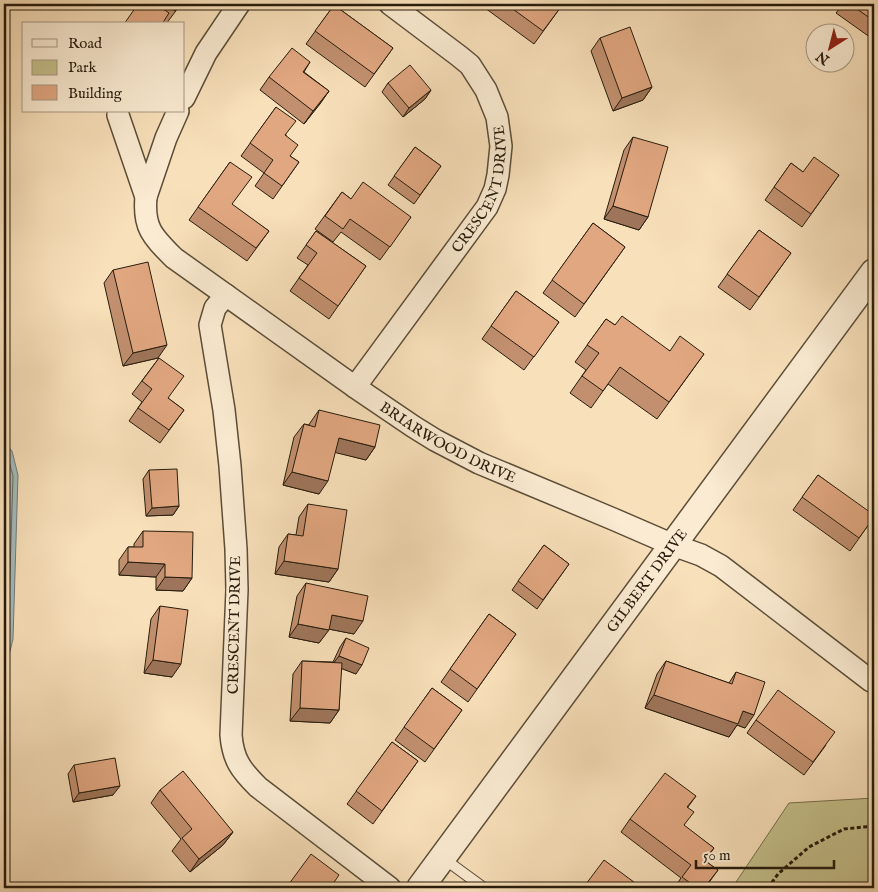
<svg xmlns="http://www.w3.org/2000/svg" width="878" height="892" viewBox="0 0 878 892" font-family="'IM FELL English',serif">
	<rect width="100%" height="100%" fill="#f8e0ba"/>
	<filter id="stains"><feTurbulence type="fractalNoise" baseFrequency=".004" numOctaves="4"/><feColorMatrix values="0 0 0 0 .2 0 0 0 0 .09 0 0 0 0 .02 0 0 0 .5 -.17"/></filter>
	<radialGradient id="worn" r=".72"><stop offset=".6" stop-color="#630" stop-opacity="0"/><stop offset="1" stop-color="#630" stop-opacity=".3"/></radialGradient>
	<path fill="#c4c08b" stroke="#766e4c" d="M874,798V888H732L789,803Z"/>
	<path fill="#a4babc" stroke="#727b76" d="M4,442L12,451L18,475L13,639L4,676Z"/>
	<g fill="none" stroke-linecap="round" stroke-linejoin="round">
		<path stroke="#666b64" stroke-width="1" d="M4,450L7,454L13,476L8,638L4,655
			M4,465L6,476L4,564"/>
		<defs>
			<path id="service" d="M443,858L484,888"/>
			<g id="minor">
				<path d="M184,98L206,53L239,4"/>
				<path id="s1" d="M118,115L146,197C143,228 153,237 174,258L355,387L414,427L435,440L479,463L613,519L673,545L701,555L721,566L871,681"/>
				<path d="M146,197L166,138L178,111"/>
				<path d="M226,295L215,308L210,325L224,410L230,466L236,549L237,590L231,735C233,760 241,770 258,787L390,888"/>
				<path id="s2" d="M355,387L487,207L495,189L498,175L501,146L497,117L486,90L470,65L459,56L390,4"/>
			</g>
			<g id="tertiary">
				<path id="s3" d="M420,888L874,272"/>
			</g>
		</defs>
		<use href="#service" stroke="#5b4d38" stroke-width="12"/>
		<use href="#minor" stroke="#5b4d38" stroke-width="24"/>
		<use href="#tertiary" stroke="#5b4d38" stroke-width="29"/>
		<path stroke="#271c0d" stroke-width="3" stroke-dasharray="4 2.5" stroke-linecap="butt" d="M768,888L778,874L809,847L844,829L874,826"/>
		<use href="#service" stroke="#faebd2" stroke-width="10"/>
		<use href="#minor" stroke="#faebd2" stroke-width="21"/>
		<use href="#tertiary" stroke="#faebd2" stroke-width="26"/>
	</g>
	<path fill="#c2906f" stroke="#271c0d" d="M138,4H181L166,24Z
		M488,4H563L534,44L485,8Z
		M843,4H874V40L836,13Z
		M334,5L393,48L365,87L306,44Z
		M600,38L652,87L643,100L613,111L591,51Z
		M310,62L304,72L329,91L304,124L260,90L269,77Z
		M388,83L431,90L425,99L403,117L382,92Z
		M276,107L286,135L290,156L299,162L273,199L255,186L264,173L241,156Z
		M633,137L648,217L639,230L604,219L624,150Z
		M415,147L441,166L414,204L388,185Z
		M230,162L232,205L269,231L247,261L189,220Z
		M791,163L803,172L839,175L802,227L765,200Z
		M342,192L351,199L411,217L380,260L341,232L333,242L315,229Z
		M593,223L625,247L575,317L543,293Z
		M759,230L791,253L750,310L718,287Z
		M316,231L366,266L329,319L290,291L308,265L297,258Z
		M113,270L158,358L123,366L104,283Z
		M516,291L559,322L524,370L482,339Z
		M606,319L615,325L670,351L704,354L657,419L608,384L591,408L570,393L586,370L575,362Z
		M159,358L168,398L184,410L160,443L129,421L142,402L132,394Z
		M319,410L375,447L366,460L335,452L319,494L283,485L294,437L304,424L309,425L310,423Z
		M149,470L179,506L173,515L146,516L143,479Z
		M818,475L874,517L850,551L793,510Z
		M308,504L338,569L329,582L275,574L279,547L288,534L296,535L299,517Z
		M143,531L192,578L183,591L156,590V577L119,575V560L128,547H134V544Z
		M544,545L569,564L537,609L512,590Z
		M306,583L354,634L329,629L319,643L289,637L297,596Z
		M160,606L172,677L144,673L151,619Z
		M489,614L516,634L468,702L441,682Z
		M346,638L356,674L341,668L339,710L330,723L290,721L293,674L302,661L333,662L340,647Z
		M666,661L729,683L736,672L745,728L737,725L729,737L645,708L657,674Z
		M432,688L462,710L425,762L395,740Z
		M756,720L826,745L804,775L747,733Z
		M392,742L418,761L373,824L347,804Z
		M74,765L113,795L73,802L68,774Z
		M160,790L233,832L223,845L190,872L172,851L181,839L151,803Z
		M696,796L688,807L684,826L714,848L705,861L718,870L705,888H674L681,878L621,832L630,819Z"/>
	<path fill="#9e755a" stroke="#271c0d" d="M652,87L643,100L613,111L622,98Z
		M431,90L425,99L403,117L409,108Z
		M329,91L320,104L304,124L313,111Z
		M613,206L648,217L639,230L604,219Z
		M167,345L158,358L123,366L133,353Z
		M339,438L375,447L366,460L329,451Z
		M292,472L328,481L319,494L283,485Z
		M179,506L173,515L146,516L152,508Z
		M284,561L338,569L329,582L275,574Z
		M128,562L165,564L156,577L119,575Z
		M165,577L192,578L183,591L156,590Z
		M332,615L363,621L354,634L323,628Z
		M298,624L329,630L319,643L289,637Z
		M339,656L362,665L356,674L332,665Z
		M153,660L181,664L172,677L144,673Z
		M654,695L743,711L754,715L745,728L737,725L729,737L645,708Z
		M300,708L339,710L330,723L290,721Z
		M120,786L113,795L73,802L79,793Z
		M233,832L223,845L190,872L199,859Z"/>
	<path fill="#e1a781" stroke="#271c0d" d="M138,4H156L169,13L162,24H124Z
		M165,4H180L175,11Z
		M506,4H563L543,31Z
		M850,4H874V21Z
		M334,5L393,48L374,74L315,31Z
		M630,27L652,87L622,98L600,38Z
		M292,48L310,62L303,72L329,91L313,111L269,77Z
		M410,65L431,90L409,108L388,83Z
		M276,107L296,121L285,135L298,145L290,156L299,162L282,186L264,173L273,160L250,143Z
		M633,137L668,147L648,217L613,206Z
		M415,147L441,166L420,195L394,176Z
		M814,157L839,175L811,214L774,187L791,163L803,172Z
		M230,162L252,177L232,204L269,231L256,248L198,207Z
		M363,182L411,217L390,247L350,219L343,229L325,216L342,192L351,199Z
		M593,223L625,247L584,304L552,280Z
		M759,230L791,253L759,297L727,274Z
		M316,231L366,266L338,306L299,278L317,253L306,245Z
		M148,262L167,345L133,353L113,270Z
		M516,291L559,322L534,357L491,326Z
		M622,316L670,351L680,336L704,354L669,402L620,367L603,391L582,376L599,353L587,345L606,319L615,325Z
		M159,358L184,376L168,398L184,410L169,430L138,408L152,389L142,381Z
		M319,410L380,425L375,447L339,438L328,481L292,472L304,424L315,427Z
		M177,469L179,506L152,508L149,470Z
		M818,475L874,515V517L859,538L802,497Z
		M308,504L347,510L338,569L284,561L288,534L303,536Z
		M143,531L193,532L192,578L165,577V564L128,562V547H143Z
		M544,545L569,564L543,600L518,581Z
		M306,583L368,596L363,621L332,615L329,630L298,624Z
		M160,606L188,610L181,664L153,660Z
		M489,614L516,634L477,689L450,669Z
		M346,638L369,648L362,665L339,656Z
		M302,661L342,663L339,710L300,708Z
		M666,661L732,684L736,672L765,682L754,715L743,711L738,724L654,695Z
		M432,688L462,710L434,749L404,727Z
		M778,690L835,732L813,762L756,720Z
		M392,742L418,761L382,811L356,791Z
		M115,758L120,786L79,793L74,765Z
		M183,771L233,832L199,859L182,838L192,829L160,790Z
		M665,773L696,796L687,807L694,812L684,825L714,848L704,860L718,870L704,888H697L682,877L691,865L630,819Z
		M311,854L339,875L330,888H286Z
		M604,860L642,888H583Z"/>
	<g text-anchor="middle" stroke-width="5" stroke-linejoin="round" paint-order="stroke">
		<g font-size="15" fill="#271c0d" stroke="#faebd2">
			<text dy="5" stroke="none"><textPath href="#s2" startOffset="238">CRESCENT DRIVE</textPath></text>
			<text dy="5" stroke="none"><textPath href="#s1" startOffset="488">BRIARWOOD DRIVE</textPath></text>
			<text dy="5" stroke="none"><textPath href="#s3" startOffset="382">GILBERT DRIVE</textPath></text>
			<text transform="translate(234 625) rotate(-89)" y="5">CRESCENT DRIVE</text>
		</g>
	</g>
	<rect width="878" height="892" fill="none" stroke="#f8e0ba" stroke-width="20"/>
	<rect x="5" y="5" width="868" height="882" fill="none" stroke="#271c0d" stroke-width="2.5"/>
	<rect x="10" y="10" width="858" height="872" fill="none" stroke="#271c0d"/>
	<rect x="22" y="22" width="162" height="90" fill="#faebd2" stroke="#a69883"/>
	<rect x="32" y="39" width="25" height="8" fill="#faebd2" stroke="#a69883"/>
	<text x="68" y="48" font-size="15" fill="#271c0d">Road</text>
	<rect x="32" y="60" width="25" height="15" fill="#c4c08b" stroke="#a69883"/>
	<text x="68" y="72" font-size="15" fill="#271c0d">Park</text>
	<rect x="32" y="85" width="25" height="15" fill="#e1a781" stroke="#a69883"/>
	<text x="68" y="98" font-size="15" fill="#271c0d">Building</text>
	<g transform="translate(830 48) rotate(216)"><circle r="24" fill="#faebd2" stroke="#a69883"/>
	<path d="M0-4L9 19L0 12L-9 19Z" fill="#8f2418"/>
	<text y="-8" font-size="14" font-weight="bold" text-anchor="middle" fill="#271c0d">N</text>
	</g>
	<path d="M696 860v8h138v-8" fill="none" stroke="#271c0d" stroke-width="2.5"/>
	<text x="703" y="860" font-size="15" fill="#271c0d" stroke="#faebd2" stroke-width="4" paint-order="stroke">50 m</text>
	<rect width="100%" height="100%" filter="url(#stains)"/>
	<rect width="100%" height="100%" fill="url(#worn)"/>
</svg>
